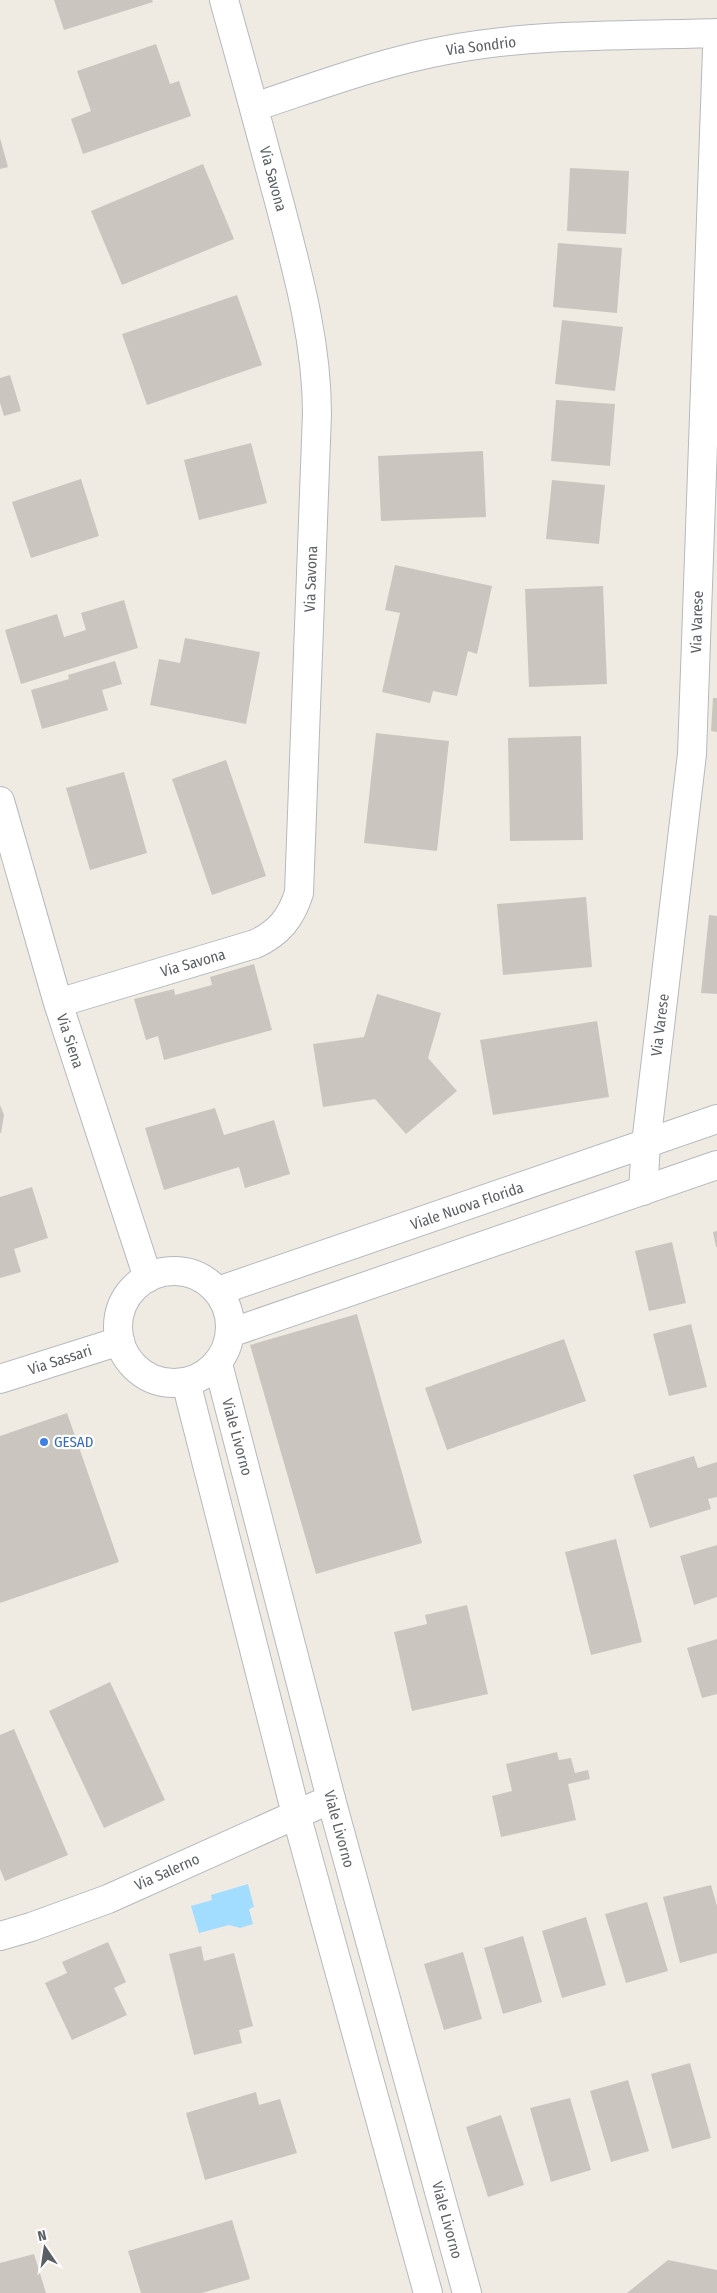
<svg xmlns="http://www.w3.org/2000/svg" width="717" height="2293" viewBox="0 0 717 2293" font-family="'Fira Sans Condensed',sans-serif">
	<rect width="100%" height="100%" fill="#efebe2"/>
	<path fill="#a2dcff" d="M248,1884L254,1907L249,1909L253,1924L240,1928L229,1925L199,1933L191,1906L212,1900L211,1895Z"/>
	<path fill="#cac6bf" d="M54,0H152L153,2L64,30Z
		M156,44L170,84L179,81L191,116L83,154L71,119L91,111L77,71Z
		M0,138L8,167L0,169Z
		M203,164L234,239L122,285L91,211Z
		M570,168L629,171L626,234L567,231Z
		M558,243L622,248L617,313L553,307Z
		M237,295L262,365L147,405L122,334Z
		M562,320L623,327L615,391L555,384Z
		M10,375L21,411L4,416L0,403V378Z
		M556,400L615,404L610,466L551,461Z
		M251,443L267,503L199,520L184,460Z
		M483,451L486,517L381,521L378,456Z
		M81,479L99,536L31,558L12,502Z
		M552,480L605,485L599,544L546,539Z
		M395,565L492,586L477,654L468,651L457,696L433,691L430,703L382,692L400,613L385,610Z
		M603,586L607,684L529,687L525,589Z
		M124,600L138,648L21,684L5,630L57,614L64,637L86,630L81,613Z
		M185,638L260,652L246,724L150,705L159,659L180,663Z
		M115,661L122,684L102,690L108,710L42,729L31,690L69,679L68,675Z
		M713,698H717V732L711,731Z
		M376,733L449,741L437,851L364,843Z
		M581,736L583,840L510,841L508,738Z
		M226,760L266,876L212,895L172,779Z
		M124,772L147,853L90,870L66,788Z
		M586,897L592,967L503,975L497,904Z
		M709,915L717,916V994L701,993Z
		M254,964L272,1030L164,1060L158,1036L146,1040L134,999L174,989L175,995L212,985L210,977Z
		M377,994L441,1013L428,1058L457,1091L406,1134L375,1099L323,1107L313,1044L364,1037Z
		M597,1021L609,1097L493,1115L480,1040Z
		M0,1105L4,1115L1,1133H0Z
		M215,1108L224,1135L274,1120L290,1174L245,1188L239,1167L164,1190L145,1128Z
		M32,1187L48,1238L14,1249L21,1272L0,1278V1197Z
		M717,1231V1247H716L713,1232Z
		M672,1242L686,1303L649,1311L635,1251Z
		M357,1314L422,1543L316,1574L250,1345Z
		M691,1324L707,1387L669,1396L653,1334Z
		M564,1339L586,1401L447,1450L425,1388Z
		M67,1413L119,1562L0,1603V1436Z
		M694,1456L698,1468L717,1462V1497L708,1499L711,1509L650,1528L633,1475Z
		M616,1539L642,1642L591,1655L565,1552Z
		M717,1545V1597L694,1605L680,1556Z
		M467,1605L488,1694L412,1711L394,1632L427,1624L425,1615Z
		M717,1639V1694L702,1698L687,1648Z
		M110,1682L165,1800L104,1828L49,1711Z
		M14,1729L68,1855L5,1881L0,1869V1735Z
		M557,1752L559,1760L571,1758L575,1773L588,1770L590,1779L568,1784L576,1820L501,1837L492,1796L512,1791L506,1764Z
		M711,1885L717,1906V1953L680,1963L663,1897Z
		M647,1902L668,1971L626,1983L605,1914Z
		M586,1917L606,1985L562,1998L542,1931Z
		M523,1936L542,2002L503,2014L484,1948Z
		M108,1942L126,1982L114,1988L127,2015L72,2040L45,1983L67,1973L62,1962Z
		M201,1946L204,1961L234,1953L253,2026L239,2030L242,2043L194,2055L169,1954Z
		M463,1952L482,2019L444,2030L424,1964Z
		M690,2063L711,2138L672,2149L651,2074Z
		M628,2080L649,2151L611,2162L590,2091Z
		M256,2092L259,2105L280,2099L297,2153L205,2180L186,2113Z
		M570,2098L591,2170L551,2182L530,2108Z
		M501,2115L524,2185L488,2197L466,2127Z
		M232,2220L250,2279L202,2293H141L128,2251Z
		M34,2254L46,2293H0V2263Z
		M668,2260L717,2270V2293H627Z"/>
	<g fill="none" stroke-linecap="round" stroke-linejoin="round">
		<defs>
			<path id="minor" d="M254,107C318,86 381,62 447,50C535,33 628,36 717,33
				M0,801L58,1003L148,1278
				M58,1003L255,944C279,933 291,918 299,893L317,414C317,342 298,274 280,205C262,137 243,68 224,0
				M643,1191L646,1144L692,754L717,50
				M0,1379L120,1341
				M0,1936L31,1927L108,1899L331,1799"/>
			<path id="tertiary" d="M118 1327a56 56 0 1 1 112 0a56 56 0 1 1-112 0Z
				M218,1291L717,1119
				M230,1333L717,1165
				M218,1364L331,1799L467,2293
				M186,1382L296,1814L428,2293"/>
		</defs>
		<use href="#minor" stroke="#b5b9be" stroke-width="30"/>
		<use href="#tertiary" stroke="#b5b9be" stroke-width="30"/>
		<use href="#minor" stroke="#fff" stroke-width="28"/>
		<use href="#tertiary" stroke="#fff" stroke-width="28"/>
	</g>
	<circle fill="#3f7fe0" stroke="#fff" stroke-width="2" cx="44" cy="1442" r="5"/>
	<g text-anchor="middle" stroke-width="4.5" stroke-linejoin="round" paint-order="stroke">
		<g font-size="15" fill="#5a5f64" stroke="#fff">
			<text transform="translate(481 46) rotate(-7)" y="5">Via Sondrio</text>
			<text transform="translate(273 179) rotate(75)" y="5">Via Savona</text>
			<text transform="translate(311 579) rotate(-88)" y="5">Via Savona</text>
			<text transform="translate(697 622) rotate(-88)" y="5">Via Varese</text>
			<text transform="translate(193 963) rotate(-16)" y="5">Via Savona</text>
			<text transform="translate(660 1025) rotate(-83)" y="5">Via Varese</text>
			<text transform="translate(70 1041) rotate(72)" y="5">Via Siena</text>
			<text transform="translate(467 1206) rotate(-19)" y="5">Viale Nuova Florida</text>
			<text transform="translate(60 1360) rotate(-18)" y="5">Via Sassari</text>
			<text transform="translate(237 1437) rotate(75)" y="5">Viale Livorno</text>
			<text transform="translate(339 1829) rotate(75)" y="5">Viale Livorno</text>
			<text transform="translate(167 1872) rotate(-24)" y="5">Via Salerno</text>
			<text transform="translate(447 2220) rotate(75)" y="5">Viale Livorno</text>
		</g>
		<g font-size="15" fill="#366cbe" stroke="#fff" text-anchor="start">
			<text x="54" y="1447">GESAD</text>
		</g>
	</g>
	<g transform="translate(45 2248) rotate(347)" stroke="#ffffff" stroke-width="4" paint-order="stroke">
	<path d="M0-4L9 19L0 12L-9 19Z" fill="#5a5f64"/>
	<text y="-8" font-size="14" font-weight="bold" text-anchor="middle" fill="#5a5f64">N</text>
	</g>
</svg>
